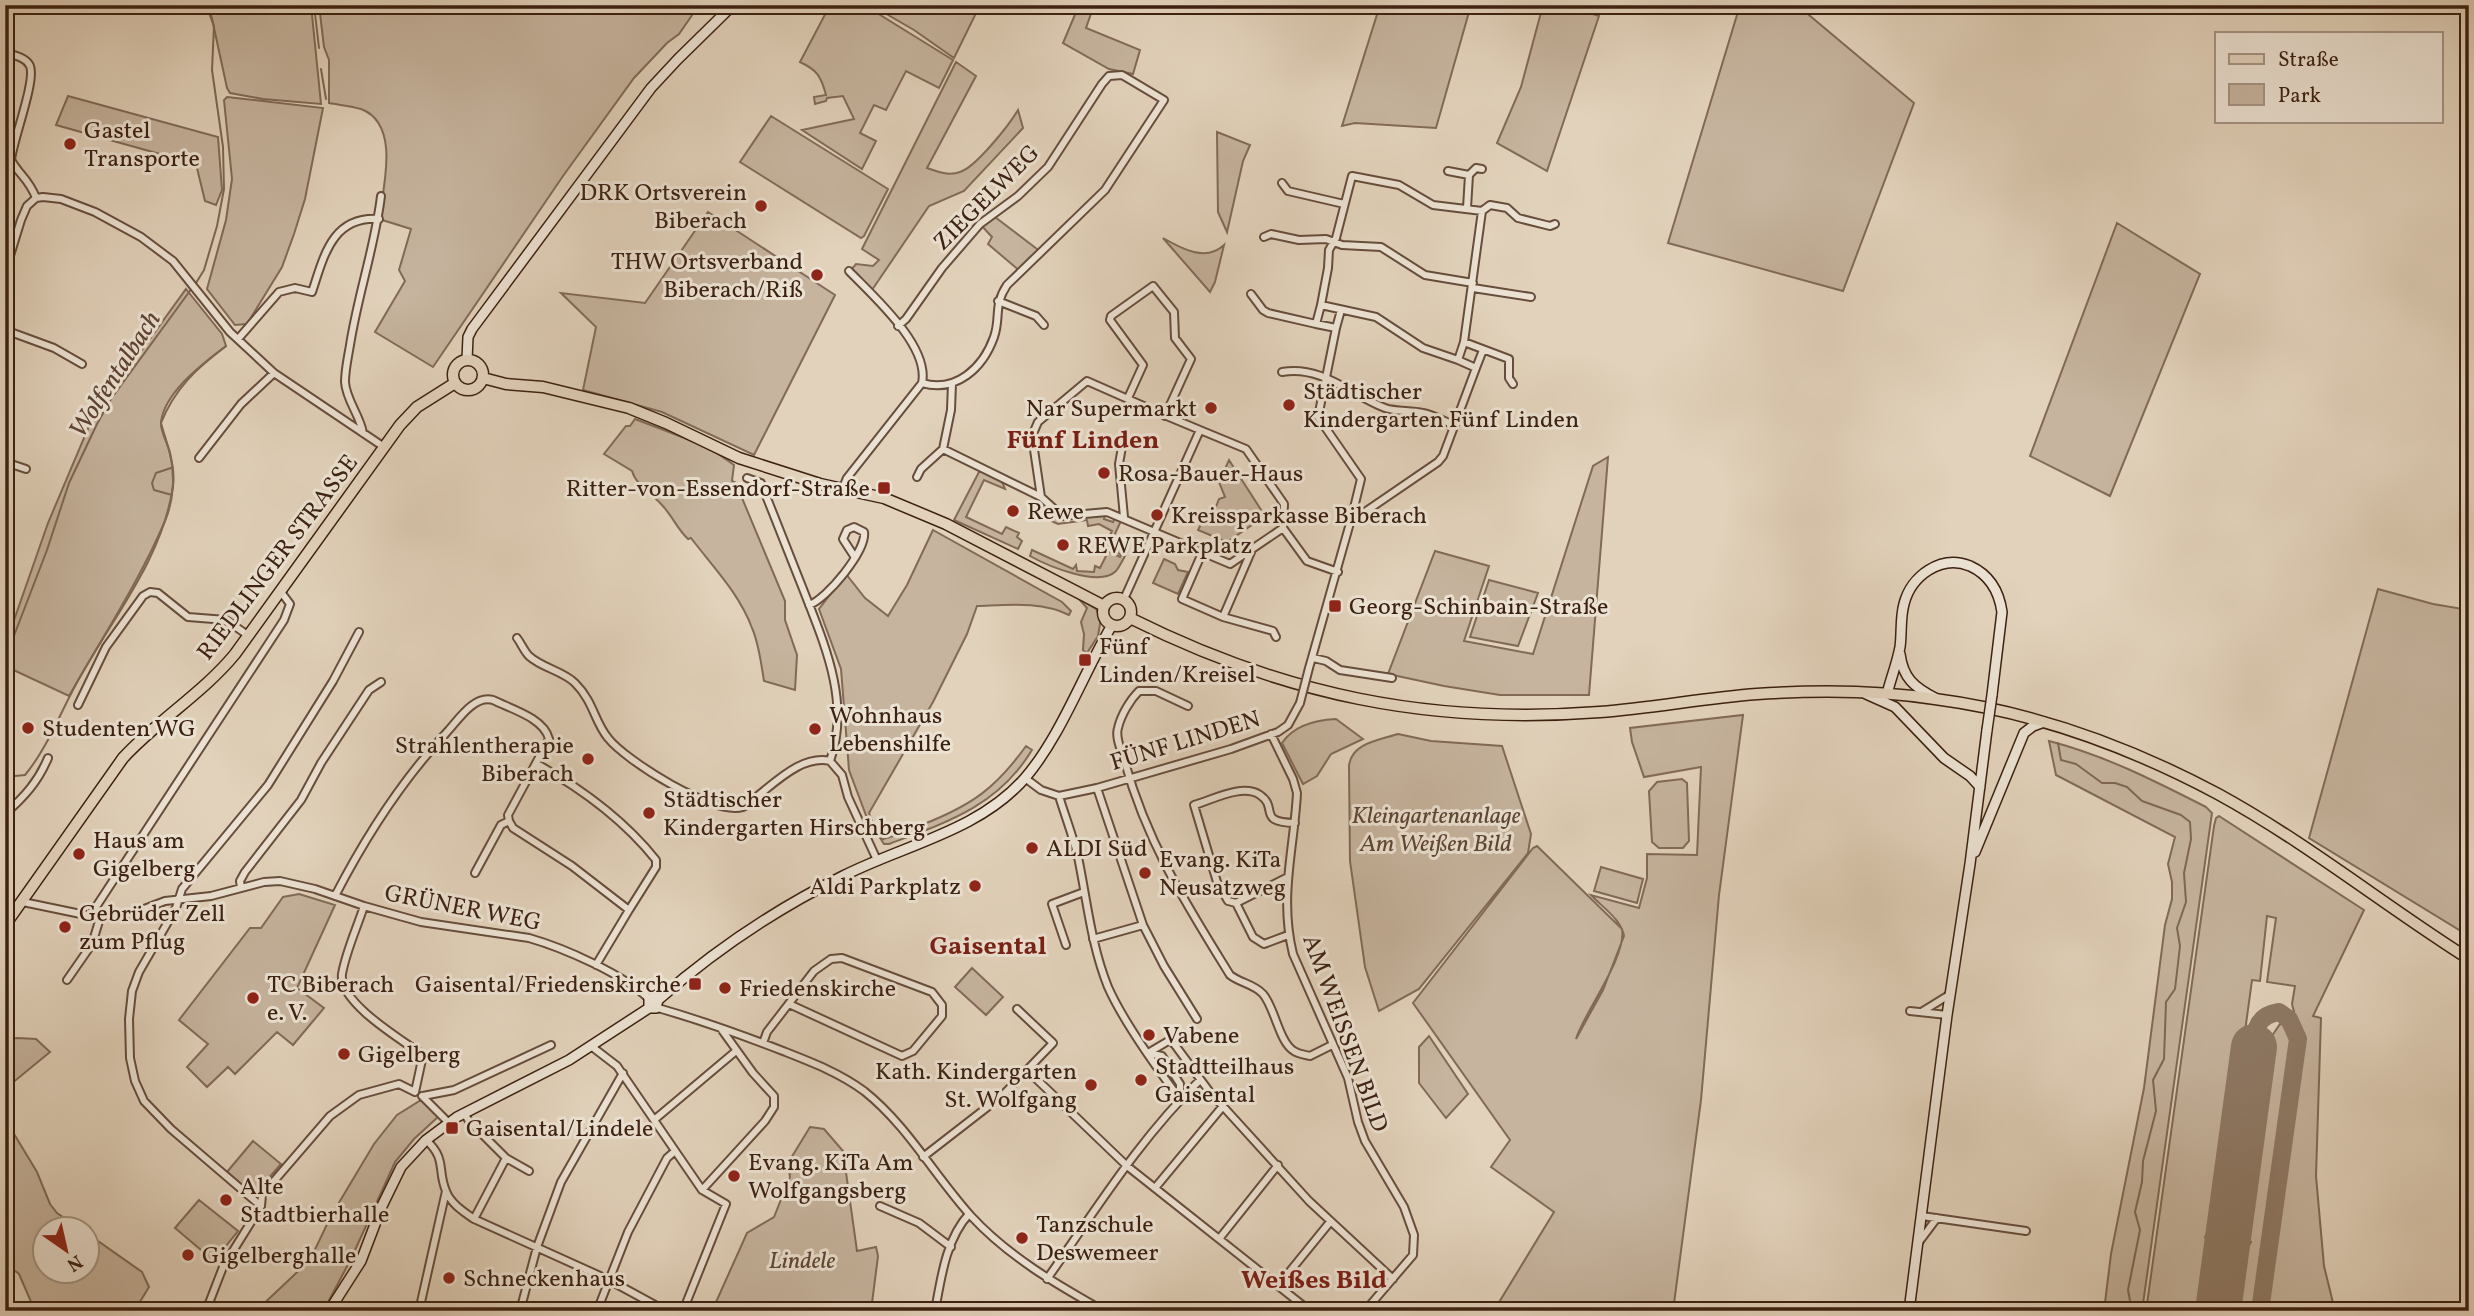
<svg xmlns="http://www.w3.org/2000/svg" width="2474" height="1316" viewBox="0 0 2474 1316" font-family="Vollkorn,serif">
	<rect width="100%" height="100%" fill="#e2d2bb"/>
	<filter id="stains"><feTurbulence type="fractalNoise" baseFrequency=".00286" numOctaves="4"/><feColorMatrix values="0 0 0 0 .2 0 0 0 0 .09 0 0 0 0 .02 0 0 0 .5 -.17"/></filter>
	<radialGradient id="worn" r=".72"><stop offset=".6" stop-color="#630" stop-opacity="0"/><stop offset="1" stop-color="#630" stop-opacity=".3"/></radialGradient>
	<path fill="#c6b49e" stroke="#816a58" stroke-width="2" d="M209,5H311L321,104L263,99L230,93L227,88Z
		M319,5H699L679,34L667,43L634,78L563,176L433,367L375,332L405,281L399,270L411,229L379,219C383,188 401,124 361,109C351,106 339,105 329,103V60L324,47Z
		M830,5H864L953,60L939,88L906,71L886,110L874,105L860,133L876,141L862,169L802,130L854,119L843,96L827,98L826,101L815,104L814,97L826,95C821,76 817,70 800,62Z
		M871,5H980L954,58L914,30Z
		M1079,5H1094L1086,28L1140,50L1133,74L1109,69L1063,43Z
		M1380,5H1471L1436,128L1355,123L1342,126Z
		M1543,5H1564L1599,16L1547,171L1497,143L1521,87Z
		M1740,5H1797L1914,103L1843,291L1668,243Z
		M956,62L976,76L927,168C938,172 949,176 960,172C976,167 1009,125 1018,110L1023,128L964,191L929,206L870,293L850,271L856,264L873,266L879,260L862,249Z
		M68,96L218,137L222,190L216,205L205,201L196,164L56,125Z
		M227,97L323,108L305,199L294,234L282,267L247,324L235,325L207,289L226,220L232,179L224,100Z
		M771,116L888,189L864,236L861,238L740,162Z
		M1217,132L1250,145L1243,161L1227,232L1218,212Z
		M708,212L835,295L754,455L662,412L583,390L596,327L561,293L645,303Z
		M991,214L1041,252L1021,272L988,244L992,237L980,224Z
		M2117,223L2200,274L2110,496L2030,456Z
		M1163,238C1182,249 1206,262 1224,245L1215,282L1210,292Z
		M186,289L222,334L226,346C204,363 165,391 161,422C160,432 168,443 170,453C175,475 174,500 165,521C139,582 102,638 69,696L5,666V646L48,523L92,419Z
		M635,419L708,447L734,465L732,481L746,487L742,498L785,601V620L797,655L795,690L764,681C761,663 759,644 752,628C739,593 713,567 691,538L688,539C677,529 672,515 661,504C651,493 636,485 632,471L604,454L626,426H630Z
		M1608,457L1589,695H1500L1444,686L1388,674L1435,551L1489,566L1464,641L1533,654L1593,466Z
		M1229,460L1265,516L1227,542L1198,530L1203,520L1210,522L1219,499L1225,497L1219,482Z
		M986,471L987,474L1001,479L1005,489L984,480L966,517L1002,534L1006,527L1019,533L1017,537L1022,541L1018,549L954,520L979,472Z
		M1044,505L1059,520L1105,515L1104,519L1113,522L1115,518L1121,521L1107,551L1120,557L1121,555L1116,552L1120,542L1126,545L1123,550L1127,552C1124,558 1120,566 1116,571C1099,588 1046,565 1030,556L1032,550L1073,569L1076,565L1077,571L1094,572L1095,566L1100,568L1106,556L1101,553L1112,531L1099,524L1088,526L1087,520L1058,524L1038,515Z
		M933,530L1062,602L1071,611L1069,615C1041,601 1008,605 977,606L967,634L933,702L869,813L876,832L883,839C897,836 911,829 924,824C972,805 996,788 1026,746L1032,750C998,806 948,822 889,844H884L867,818L849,770L841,669L819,609L846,574L865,598L888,616L907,585Z
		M1164,559L1175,564L1178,570L1188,572L1178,594L1153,583Z
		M1489,580L1538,593L1518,646L1470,637Z
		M2378,589L2433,604L2469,610V936L2309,838Z
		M1078,598L1096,609L1101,618L1098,636L1087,653L1083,650L1084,634L1081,622L1087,608Z
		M1743,715L1719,895L1701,1100L1673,1311H1510L1498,1304L1554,1212L1491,1167L1510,1140L1413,1003L1533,848L1537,846L1622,929C1627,957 1583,1014 1576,1039L1603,990L1624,936C1621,919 1602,907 1591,895L1639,908L1647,878V854L1697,855L1701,767L1644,777L1632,742L1630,728Z
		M1336,719L1363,739L1331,754L1317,776L1303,784L1282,743C1294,725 1316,720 1336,719Z
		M1398,734L1431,741L1502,746L1531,834L1528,853L1419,989L1379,1011L1365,967L1350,861L1349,766C1351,743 1380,740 1398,734Z
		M2049,741C2104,755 2155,781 2206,807L2212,813L2142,1311H2104L2111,1254L2144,1088L2165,925L2172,899V882L2168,864L2175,837L2056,775Z
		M1682,779L1687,783L1689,841L1683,848H1659L1652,842L1649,791L1657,782Z
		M2219,816L2364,910L2313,1016L2321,1018L2316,1176L2324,1266L2335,1311H2229L2239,1242L2250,1244L2251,1242L2239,1240L2246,1183L2254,1180L2255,1173L2247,1165L2265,1046L2280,1024L2287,1025L2292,1034L2299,1032L2292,1004L2295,986L2267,982L2276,918L2267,916L2260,981L2252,980L2217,1237L2206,1235L2205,1237L2216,1240L2206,1311H2146L2214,826L2216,818Z
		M1601,867L1643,879L1637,903L1594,891Z
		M299,894L335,905L297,988L324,1008L293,1045L277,1032L235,1074L228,1067L207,1087L187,1067L208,1044L179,1020L250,928H261L283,897Z
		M972,968L1003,997L986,1015L955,987Z
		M1429,1036L1468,1094L1446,1118L1419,1083V1047Z
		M18,1038L36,1039L50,1052L5,1089V1039Z
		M421,1100L439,1116L414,1139L395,1162L351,1259L326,1306L321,1311H256L310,1260L331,1216L374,1144L397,1115Z
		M5,1119L37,1172L50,1204L57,1213L79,1228H46V1270H88V1234L142,1272L149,1287L138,1305L144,1311H35L19,1274L5,1263Z
		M810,1127L824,1129L843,1151L857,1251L876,1247L878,1256L871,1311H712L747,1233L774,1217L790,1177L788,1163Z
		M253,1141L281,1164L254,1195L227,1172Z
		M199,1200L238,1231L214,1261L175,1228Z"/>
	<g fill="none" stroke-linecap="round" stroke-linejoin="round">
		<path stroke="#7e6754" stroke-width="2" d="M314,5L319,48
			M321,69L326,99
			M196,283L204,270L217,226L224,189L223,147L212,70L214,26L206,5
			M171,468L156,473L152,483L154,490L172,495
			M5,659L47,550L69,483L97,424L111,399L192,288
			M2058,743L2061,760L2076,764L2102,783H2115L2127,787L2142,801L2181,815L2190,822L2191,839L2184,873L2186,902L2177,928L2180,946L2175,989L2166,1002L2164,1059L2153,1080L2156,1111L2143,1161L2142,1182L2135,1212L2140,1230L2128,1290L2132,1311
			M5,777L25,775C49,746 61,710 80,677C114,616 163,557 173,486C176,465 166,442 161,423C175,388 197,368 226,346"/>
		<path stroke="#8f7a66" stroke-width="18" d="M2254,1047C2255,1028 2258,1015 2279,1012L2289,1019L2298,1039L2260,1311"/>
		<path stroke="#8f7a66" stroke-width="46" d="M2218,1311L2254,1047"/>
		<defs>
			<path id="street" d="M5,53C13,55 26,57 30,66C36,81 13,140 11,160C20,176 29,179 36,198
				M1448,171L1469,175L1467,208
				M1469,175L1476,168L1482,169
				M1282,183L1288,191L1344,204
				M1264,237L1271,234L1299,240L1326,239L1342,245L1381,247L1425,275L1473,283
				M5,272L21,220L27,206L36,198L43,197L61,199L95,212L141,237L173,261L230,332L274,373L384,447
				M1473,288L1531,297
				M1251,294L1263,310L1268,313L1316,324
				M998,301L1036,316L1044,325
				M1321,305L1328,268L1329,250L1336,238L1352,176L1399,185L1433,205L1482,211L1490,205L1507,208L1518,218L1550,226L1555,224
				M1341,310L1336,328L1316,324L1321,305L1376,317L1423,348L1458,360
				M898,326L906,319L942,268L980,224L1018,196L1048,167L1102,84L1109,76L1122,75L1164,100L1105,190L1007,285C993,306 1001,317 994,337C983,368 956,393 922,383
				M1336,328L1318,417L1361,479L1352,516
				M5,330L54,348L82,364
				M238,339L279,292L295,288L312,292C324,256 332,216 379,219
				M1464,342L1482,211
				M1483,350L1476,368L1458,360L1464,342L1509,359V378L1513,384
				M1282,372C1322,365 1351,395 1385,408C1396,412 1411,410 1423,413C1433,415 1444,421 1454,425
				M952,383L951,410L943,449L1041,497
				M1128,398L1143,365L1110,320L1111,316L1153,286L1174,312L1175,338L1191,359L1165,416
				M1146,407L1087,381L1038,422L1032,436L1041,497L1062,516L1107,512L1230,564L1283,528
				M1157,412L1200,430
				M363,433C360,415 346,400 345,382C345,370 348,357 350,345C358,294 375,246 381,196
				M1123,441L1119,464L1124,517
				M199,458L241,404L274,373
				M5,462L26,469
				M917,477L921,469L943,449
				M747,478L761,483C775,518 789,553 803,589C824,643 851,702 830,761
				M842,490L847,478L922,383C930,346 873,296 849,271
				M5,549L10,550
				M1202,553L1182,599L1223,617L1273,631L1276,637
				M1124,599L1200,430L1246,449L1284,504L1283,528L1307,561L1338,572
				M809,605C827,599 867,550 864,532L854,527L847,530L843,539L854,556
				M1223,617L1251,552
				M517,638C521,643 524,651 529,656C542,668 563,671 575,683C594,702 594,721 608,738C626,761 714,816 743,807C749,805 755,798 760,794C779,779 804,755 830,761L842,775L848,797L877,860
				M1313,658L1326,661L1340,670L1392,678
				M1309,668L1352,516H1359L1438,462L1443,456L1476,368
				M78,705L106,647L143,596L150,592L158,593L188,617L226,620L249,636
				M1188,706L1156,691H1139C1130,700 1121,715 1118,728C1115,737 1121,750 1124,759C1146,841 1186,904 1230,975C1240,983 1254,984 1263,994C1275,1008 1279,1042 1294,1051C1298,1054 1306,1055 1310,1056L1332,1045
				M1271,734L1293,779L1297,793C1294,850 1279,896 1293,954L1348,1078L1358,1122L1365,1141L1404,1207L1414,1235L1413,1255L1365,1311
				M537,764C582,789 624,820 656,860V867L629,910
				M1025,778L1041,790L1059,796L1097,788L1231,749L1278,732L1288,725L1300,703
				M1097,788L1143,925L1164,966L1197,1019
				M1059,796C1065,816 1073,836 1078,857C1087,900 1091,945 1108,987C1124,1023 1156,1067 1180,1099
				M5,814C24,797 38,782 48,758
				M475,873L501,825L509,821
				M241,888L240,881L245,872L301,800L321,763L369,690L381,682
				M335,896C366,836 401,781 447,732C459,719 474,695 493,700C511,709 544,718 549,739L508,815L509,821L513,828L572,866L629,910L596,965
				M23,902L100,918L131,914L165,901L211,896L264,882L280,881L315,889L364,906L421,922L529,938C564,948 623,974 649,999
				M1236,903L1288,877
				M90,916L284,620L290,604L281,592
				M1288,935L1264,944L1253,937L1236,903L1228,901L1217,882L1194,805C1212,800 1243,783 1260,795C1279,808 1256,822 1295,823
				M1093,939L1143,925
				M1066,945L1052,904L1084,892
				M67,980L92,944L100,918
				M658,1008C700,1020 742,1035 783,1051C811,1062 840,1073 864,1091C907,1125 934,1175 971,1216C1009,1257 1056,1284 1104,1311
				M1910,1011L1947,1015
				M1923,1011L1949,995
				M763,1043L767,1032L814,971L831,959L842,958L932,992L942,1005V1016L913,1051L902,1056L789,1004
				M591,1046L617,1066L702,1190L726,1204L683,1311
				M1148,1053L1170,1040L1175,1045L1209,1091L1309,1201L1393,1279
				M1148,1053L1162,1056L1180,1084V1099
				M1027,1070L1127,1166L1310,1311
				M422,1096L448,1122
				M423,1096L454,1090L551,1045
				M464,1113L469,1121L506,1158L474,1219
				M654,1120L736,1051
				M426,1140C447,1159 437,1170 446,1191C451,1204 464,1212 474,1219L609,1280L666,1311
				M923,1157L1003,1095L1053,1043L1017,1009
				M506,1158L529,1171
				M1155,1188L1223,1106
				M702,1190L765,1121L774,1107V1096L753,1073L722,1030
				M261,1206L171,1129L144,1101L135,1081L130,1058L129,1019L132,991L139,972L176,908L182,889L268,785L333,681L359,632
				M880,1206L919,1223L951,1247
				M1922,1216L2026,1231
				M1219,1239L1278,1165
				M1919,1242L1937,1218
				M1047,1279C1095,1211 1140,1138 1200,1080
				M1278,1286L1330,1222
				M206,1311L223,1267L261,1206L262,1195L330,1116L359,1095L399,1084L415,1092L423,1055C402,1040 338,1002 342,974C346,951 357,928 364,906
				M419,1311L446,1191
				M520,1311L537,1247L561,1182L623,1073
				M597,1311L628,1232L667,1158L675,1151
				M935,1311C941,1278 946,1239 969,1214"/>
			<path id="secondary" d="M467,360L468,337L472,329L651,88L678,59L733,5
				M1900,654C1903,678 1914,687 1935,698
				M1866,694L1895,707L1944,758L1970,776L1980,787
				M1887,694C1891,678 1897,663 1900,647C1902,633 1900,618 1904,604C1911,576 1941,554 1970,566C1990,575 1999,591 2002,612L1992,695
				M1975,852L2024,733L2033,726L2044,722
				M649,1008V999L654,998L658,1000C714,951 776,909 843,876C904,845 979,831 1025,778C1061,736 1083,674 1112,625
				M329,1311L361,1261L382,1206L401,1167L426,1140L457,1117L569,1060L649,1008H656L658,1000
				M1909,1311L1947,1015L1970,864L1987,730"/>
			<path id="primary" d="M453 375a15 15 0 1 1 30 0a15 15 0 1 1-30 0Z
				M483,378L506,384L543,387L629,408L666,423L739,458L820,484L884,498L946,524L1104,606
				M1103 612a14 14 0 1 1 28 0a14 14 0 1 1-28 0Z
				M1130,618C1284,695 1429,725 1600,712C1653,708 1704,698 1757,694C1816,690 1876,690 1935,699C2034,712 2130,747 2218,794C2306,842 2385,906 2469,959
				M5,925L123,758C158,720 203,693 235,654L400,425L417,407L455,383"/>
		</defs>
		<use href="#street" stroke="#664d3c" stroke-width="10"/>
		<use href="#secondary" stroke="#3c2111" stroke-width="12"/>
		<use href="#primary" stroke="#3c2111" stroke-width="13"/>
		<use href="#street" stroke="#ece2d3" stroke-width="6"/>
		<use href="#secondary" stroke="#ece2d3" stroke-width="9"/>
		<use href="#primary" stroke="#e2d2bb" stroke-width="10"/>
		<defs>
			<path id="street-bridge" d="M1300,703L1309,668"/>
			<path id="secondary-bridge" d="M1987,730L1992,695"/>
		</defs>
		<use href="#street-bridge" stroke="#664d3c" stroke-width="10" stroke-linecap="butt"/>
		<use href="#secondary-bridge" stroke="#3c2111" stroke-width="12" stroke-linecap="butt"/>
		<use href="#street-bridge" stroke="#ece2d3" stroke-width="6"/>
		<use href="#secondary-bridge" stroke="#ece2d3" stroke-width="9"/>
	</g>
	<g fill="#8f2418" stroke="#ece2d3" stroke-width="2.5">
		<circle cx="70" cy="144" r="7"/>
		<circle cx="761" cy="206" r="7"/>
		<circle cx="817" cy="275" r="7"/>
		<circle cx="1289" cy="405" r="7"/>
		<circle cx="1211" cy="408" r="7"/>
		<circle cx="1104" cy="473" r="7"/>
		<rect x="877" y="481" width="14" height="14" rx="3.5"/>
		<circle cx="1013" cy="511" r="7"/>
		<circle cx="1157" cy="515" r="7"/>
		<circle cx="1063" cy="545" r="7"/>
		<rect x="1328" y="599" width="14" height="14" rx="3.5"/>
		<rect x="1078" y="653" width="14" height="14" rx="3.5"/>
		<circle cx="28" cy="728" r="7"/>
		<circle cx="815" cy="729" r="7"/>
		<circle cx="588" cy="759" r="7"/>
		<circle cx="649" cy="813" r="7"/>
		<circle cx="1032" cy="848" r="7"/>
		<circle cx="79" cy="854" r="7"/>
		<circle cx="1145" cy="873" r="7"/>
		<circle cx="975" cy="886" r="7"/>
		<circle cx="65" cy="927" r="7"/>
		<rect x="688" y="977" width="14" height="14" rx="3.5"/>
		<circle cx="725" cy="988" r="7"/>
		<circle cx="253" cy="998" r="7"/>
		<circle cx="1149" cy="1035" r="7"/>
		<circle cx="344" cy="1054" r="7"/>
		<circle cx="1141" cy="1080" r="7"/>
		<circle cx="1091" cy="1085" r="7"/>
		<rect x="445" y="1121" width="14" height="14" rx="3.5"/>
		<circle cx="734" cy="1176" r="7"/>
		<circle cx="226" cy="1200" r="7"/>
		<circle cx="1022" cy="1238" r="7"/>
		<circle cx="188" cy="1255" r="7"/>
		<circle cx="449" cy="1278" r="7"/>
	</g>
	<g text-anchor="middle" stroke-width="6" stroke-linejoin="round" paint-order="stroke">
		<g font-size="24" fill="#3c2111" stroke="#ece2d3" text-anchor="start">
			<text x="84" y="138">Gastel<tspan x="84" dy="28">Transporte</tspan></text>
			<text x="747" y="200" text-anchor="end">DRK Ortsverein<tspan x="747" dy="28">Biberach</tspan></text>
			<text x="803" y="269" text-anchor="end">THW Ortsverband<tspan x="803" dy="28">Biberach/Riß</tspan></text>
			<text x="1303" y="399">Städtischer<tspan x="1303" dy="28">Kindergarten Fünf Linden</tspan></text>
			<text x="1197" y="416" text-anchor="end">Nar Supermarkt</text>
			<text x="1118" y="481">Rosa-Bauer-Haus</text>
			<text x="870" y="496" text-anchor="end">Ritter-von-Essendorf-Straße</text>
			<text x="1027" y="519">Rewe</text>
			<text x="1171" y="523">Kreissparkasse Biberach</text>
			<text x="1077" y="553">REWE Parkplatz</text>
			<text x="1349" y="614">Georg-Schinbain-Straße</text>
			<text x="1099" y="654">Fünf<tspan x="1099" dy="28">Linden/Kreisel</tspan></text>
			<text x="829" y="723">Wohnhaus<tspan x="829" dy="28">Lebenshilfe</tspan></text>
			<text x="42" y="736">Studenten WG</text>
			<text x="574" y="753" text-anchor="end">Strahlentherapie<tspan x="574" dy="28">Biberach</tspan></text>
			<text x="663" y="807">Städtischer<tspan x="663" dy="28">Kindergarten Hirschberg</tspan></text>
			<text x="93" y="848">Haus am<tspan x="93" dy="28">Gigelberg</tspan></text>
			<text x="1046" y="856">ALDI Süd</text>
			<text x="1159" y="867">Evang. KiTa<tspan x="1159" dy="28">Neusatzweg</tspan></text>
			<text x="961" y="894" text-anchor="end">Aldi Parkplatz</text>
			<text x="79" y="921">Gebrüder Zell<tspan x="79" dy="28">zum Pflug</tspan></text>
			<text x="267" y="992">TC Biberach<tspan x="267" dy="28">e. V.</tspan></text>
			<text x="681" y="992" text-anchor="end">Gaisental/Friedenskirche</text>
			<text x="739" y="996">Friedenskirche</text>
			<text x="1163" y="1043">Vabene</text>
			<text x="358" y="1062">Gigelberg</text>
			<text x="1155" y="1074">Stadtteilhaus<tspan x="1155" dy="28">Gaisental</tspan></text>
			<text x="1077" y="1079" text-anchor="end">Kath. Kindergarten<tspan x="1077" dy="28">St. Wolfgang</tspan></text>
			<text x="466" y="1136">Gaisental/Lindele</text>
			<text x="748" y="1170">Evang. KiTa Am<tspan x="748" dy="28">Wolfgangsberg</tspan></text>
			<text x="240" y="1194">Alte<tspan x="240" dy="28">Stadtbierhalle</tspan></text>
			<text x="1036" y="1232">Tanzschule<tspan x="1036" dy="28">Deswemeer</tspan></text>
			<text x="202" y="1263">Gigelberghalle</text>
			<text x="463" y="1286">Schneckenhaus</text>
		</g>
		<g font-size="24" fill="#3c2111" stroke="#ece2d3">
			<text transform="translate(986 197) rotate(-45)" y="8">ZIEGELWEG</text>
			<text transform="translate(277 557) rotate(-53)" y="8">RIEDLINGER STRASSE</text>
			<text transform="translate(1185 740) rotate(-17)" y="8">FÜNF LINDEN</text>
			<text transform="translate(463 907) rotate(11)" y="8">GRÜNER WEG</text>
			<text transform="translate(1346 1033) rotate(70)" y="8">AM WEISSEN BILD</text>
		</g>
		<g font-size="24" font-style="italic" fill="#5e4634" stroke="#ece2d3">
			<text x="1436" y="823">Kleingartenanlage<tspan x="1436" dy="28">Am Weißen Bild</tspan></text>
			<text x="802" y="1268">Lindele</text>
		</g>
		<g font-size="26" font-style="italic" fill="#5d4433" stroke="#ece2d3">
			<text transform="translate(114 374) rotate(-57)" y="9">Wolfentalbach</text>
		</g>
		<g font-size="26" font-weight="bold" fill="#7a1f14" stroke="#ece2d3">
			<text x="1083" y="448">Fünf Linden</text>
			<text x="988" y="954">Gaisental</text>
			<text x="1314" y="1288">Weißes Bild</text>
		</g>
	</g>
	<rect width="2474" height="1316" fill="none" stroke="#e2d2bb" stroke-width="28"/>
	<rect x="7" y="7" width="2460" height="1302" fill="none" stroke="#3c2111" stroke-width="3.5"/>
	<rect x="14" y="14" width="2446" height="1288" fill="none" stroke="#3c2111" stroke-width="2"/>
	<rect x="2215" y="32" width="228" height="91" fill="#ece2d3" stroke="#a69585" stroke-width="2"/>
	<rect x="2229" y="54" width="35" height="10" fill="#e2d2bb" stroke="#a69585" stroke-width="2"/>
	<text x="2278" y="66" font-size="21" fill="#3c2111">Straße</text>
	<rect x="2229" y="84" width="35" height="21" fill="#c6b49e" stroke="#a69585" stroke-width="2"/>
	<text x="2278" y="102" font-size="21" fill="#3c2111">Park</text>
	<g transform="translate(66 1250) rotate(146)"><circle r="33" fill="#ece2d3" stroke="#a69585" stroke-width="2"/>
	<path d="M0-5L12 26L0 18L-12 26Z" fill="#8f2418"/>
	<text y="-10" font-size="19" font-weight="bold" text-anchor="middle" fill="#3c2111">N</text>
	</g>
	<rect width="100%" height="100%" filter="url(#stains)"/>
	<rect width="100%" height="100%" fill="url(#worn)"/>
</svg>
